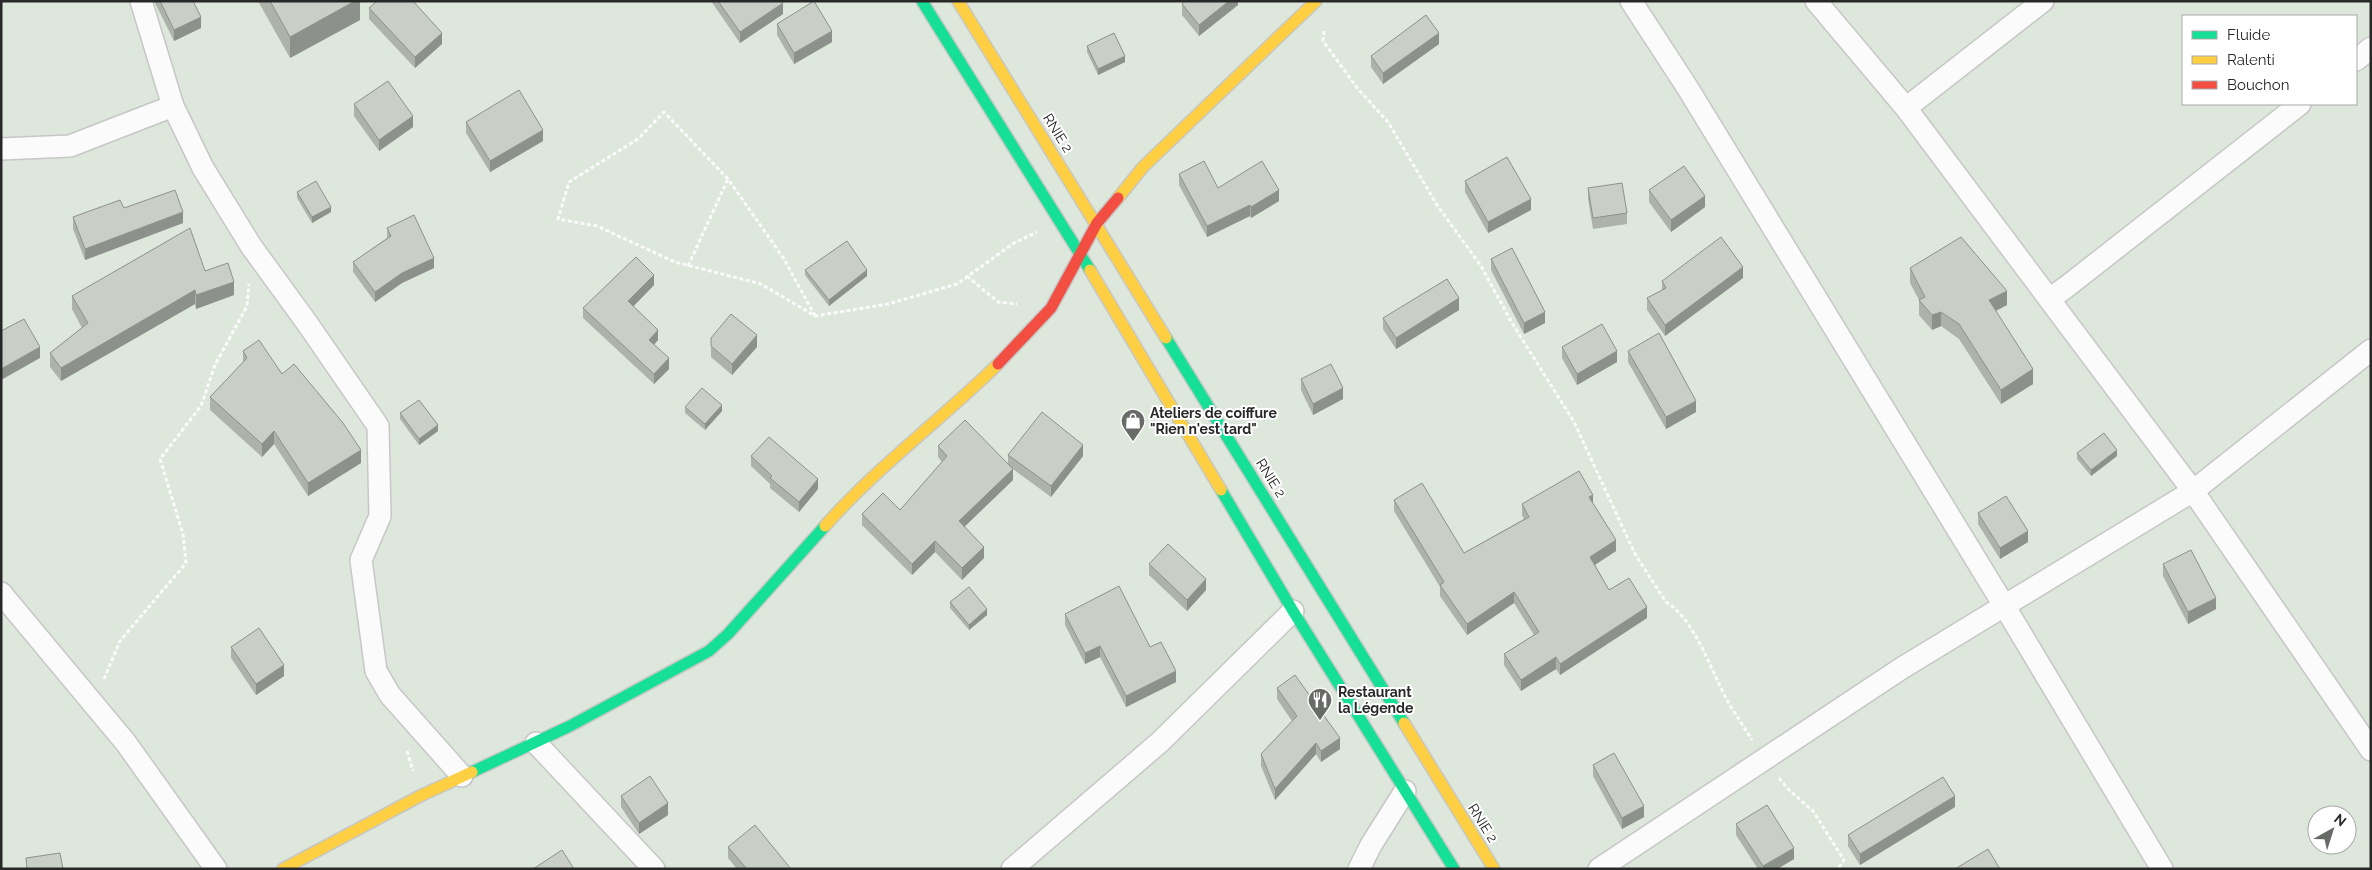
<svg xmlns="http://www.w3.org/2000/svg" width="2372" height="870" viewBox="0 0 2372 870" font-family="Raleway,sans-serif">
	<rect width="100%" height="100%" fill="#dee7dc"/>
	<g fill="none" stroke-linecap="round" stroke-linejoin="round">
		<defs>
			<path id="street" d="M141,1L173,106L203,168L251,246L307,323L378,426L380,516L361,560L376,671L390,695L462,776
				M1631,1L1687,87L2005,607L2162,869
				M1816,1L1906,108L2193,491L2371,750
				M2356,60L2371,48
				M1906,108L2043,1
				M1,149L70,146L173,106
				M2049,299L2065,288L2300,104
				M1,593L126,743L216,869
				M536,743L654,869
				M1012,869L1160,742L1293,611
				M1359,869L1371,845L1405,791
				M1599,869L1902,668L2193,491L2371,350"/>
			<path id="fast" d="M922,1L1090,270
				M1166,338L1404,723
				M1221,490L1293,611L1454,869
				M472,772L570,726L709,651L728,634L825,526"/>
			<path id="slow" d="M958,1L1166,338
				M1118,198L1143,167L1316,1
				M1090,270L1221,490
				M825,526C877,467 942,419 998,364
				M1404,723L1494,869
				M283,869L420,796L472,772"/>
			<path id="jam" d="M998,364L1051,308L1097,223L1118,198"/>
		</defs>
		<use href="#street" stroke="#c6c7c6" stroke-width="24"/>
		<use href="#fast" stroke="#c6c7c6" stroke-width="14"/>
		<use href="#slow" stroke="#c6c7c6" stroke-width="14"/>
		<use href="#jam" stroke="#c6c7c6" stroke-width="14"/>
		<path stroke="#fafbfa" stroke-width="3" stroke-dasharray="4 2.5" stroke-linecap="butt" d="M1324,31L1323,41L1358,89L1388,122L1437,205L1481,266L1512,323L1574,422L1635,554L1666,602C1695,619 1711,671 1727,700C1735,714 1744,727 1752,740
			M688,266L728,179
			M967,276L998,302L1017,304
			M815,316L784,259L728,179L664,112L638,139L569,182L558,219L597,226L675,262L761,284L815,316L888,304L957,284L1014,243L1037,232
			M104,679L120,641L186,563L183,534L160,459L201,406L215,365L247,306L249,284
			M407,751L413,771
			M1779,778L1789,790L1813,811L1844,860L1838,869"/>
		<use href="#street" stroke="#fafbfa" stroke-width="21"/>
		<use href="#fast" stroke="#16e098" stroke-width="11"/>
		<use href="#slow" stroke="#ffcf43" stroke-width="11"/>
		<use href="#jam" stroke="#f24e42" stroke-width="11"/>
	</g>
	<path fill="#adb2ab" d="M154,1H193L201,28L174,41Z
		M258,1H360V20L290,58Z
		M711,1H782L783,14L740,43Z
		M1238,1V5L1199,36L1182,15V4Z
		M369,8L442,44L415,68L369,19Z
		M777,24L832,42L794,64L777,35Z
		M1439,44L1383,84L1371,67V56Z
		M1087,46L1125,62L1098,75L1087,52Z
		M354,104L413,127L379,151L354,116Z
		M466,122L543,141L490,172L466,133Z
		M1179,174L1218,188L1279,201L1251,218L1250,216L1207,237L1179,185Z
		M1465,181L1531,210L1488,233L1465,192Z
		M1588,188L1627,213V224L1593,229L1588,199Z
		M1649,190L1705,207L1671,232L1649,202Z
		M297,192L331,212L312,223L297,198Z
		M124,208L183,223L85,260L73,229V217Z
		M387,228L434,268L402,283L375,302L353,272V262L387,238Z
		M1491,259L1545,323L1524,334L1491,270Z
		M1910,268L2007,305L1996,311L2033,384L2001,404L1959,339L1941,326L1932,330L1919,315V300L1910,283Z
		M805,270L867,276L829,306L805,275Z
		M205,271L234,295L196,309L195,304L61,381L50,367V353L82,328L72,309V296Z
		M1743,278L1665,336L1647,310V298L1662,290V281Z
		M654,285L633,306L658,340L654,345L669,369L654,384L583,318V308Z
		M1459,310L1396,349L1383,329V318Z
		M711,346L757,347L732,375L711,357Z
		M1562,347L1617,362L1577,385L1562,358Z
		M243,351L282,374L361,463L308,496L274,444L262,457L210,410V397L243,363Z
		M1628,351L1696,412L1666,429L1628,362Z
		M1301,379L1343,399L1313,415L1301,390Z
		M685,407L722,411L705,430L685,413Z
		M400,413L438,431L419,445L400,419Z
		M938,446L1008,464V455L1083,456L1051,497L1013,469V480L965,526L984,558L962,580L935,552L912,575L862,525V514L900,510L942,462L938,457Z
		M2077,453L2117,456L2091,476L2077,459Z
		M751,456L818,489L799,512L770,488V484L751,466Z
		M1394,500L1464,553L1524,519L1522,515V504L1593,503L1616,551L1595,565L1609,590L1647,618L1560,675L1556,669L1521,691L1504,665V654L1534,635L1514,603L1467,635L1440,596V587L1394,511Z
		M1978,513L2028,542L2000,559L1978,524Z
		M1149,564L1206,590L1187,611L1149,575Z
		M2163,564L2216,609L2188,624L2163,576Z
		M950,602L987,615L969,630L950,608Z
		M1065,614L1150,647L1176,682L1126,707L1100,657L1085,664L1065,625Z
		M231,647L284,676L256,695L231,658Z
		M1277,688L1340,749L1321,762L1316,754L1275,800L1261,766V754L1292,721L1277,699Z
		M1593,765L1644,817L1622,829L1593,776Z
		M621,796L668,815L639,834L621,807Z
		M1955,807L1860,865L1848,846V835Z
		M1736,824L1794,859L1777,869H1758L1736,835Z
		M728,847L791,869H737L728,858Z"/>
	<path fill="#8d918b" d="M355,1H360V20L290,58V37Z
		M1229,1H1238V5L1199,36V25Z
		M783,3V14L740,43V32Z
		M201,17V28L174,41V30Z
		M832,31V42L794,64V53Z
		M442,33V44L415,68V57Z
		M1439,33V44L1383,84V73Z
		M1125,56V62L1098,75V69Z
		M413,116V127L379,151V140Z
		M543,130V141L490,172V161Z
		M1279,190V201L1251,218V207Z
		M1705,196V207L1671,232V220Z
		M1531,199V210L1488,233V222Z
		M1250,205V216L1207,237V226Z
		M331,207V212L312,223V217Z
		M183,212V223L85,260V249Z
		M434,258V268L402,283L375,302V292L402,273Z
		M1743,267V278L1665,336V325Z
		M867,270V276L829,306V300Z
		M654,275V285L628,312V301Z
		M234,282V295L196,309V295Z
		M195,290V304L61,381V368Z
		M2007,291V305L1989,314V300Z
		M1459,298V310L1396,349V338Z
		M1545,312V323L1524,334V323Z
		M1941,312V326L1932,330V315Z
		M658,330V340L649,350V340Z
		M757,335V347L732,375V364Z
		M40,347V358L1,380V369Z
		M1617,351V362L1577,385V374Z
		M669,358V369L654,384V374Z
		M2033,369V384L2001,404V390Z
		M1343,388V399L1313,415V404Z
		M1696,401V412L1666,429V417Z
		M722,405V411L705,430V424Z
		M438,425V431L419,445V439Z
		M274,431V444L262,457V444Z
		M1083,445V456L1051,497V486Z
		M361,450V463L308,496V483Z
		M2117,450V456L2091,476V470Z
		M1013,469V480L959,532V521Z
		M818,479V489L799,512V502Z
		M1593,495V506L1589,497Z
		M2028,531V542L2000,559V548Z
		M1616,540V551L1590,568V557Z
		M935,541V552L912,575V564Z
		M984,547V558L962,580V568Z
		M1206,579V590L1187,611V600Z
		M1514,592V603L1467,635V624Z
		M2216,598V609L2188,624V612Z
		M1647,607V618L1560,675V664Z
		M987,609V615L969,630V625Z
		M1100,646V657L1085,664V653Z
		M1556,657V669L1521,691V680Z
		M284,665V676L256,695V684Z
		M1176,671V682L1126,707V696Z
		M1340,738V749L1321,762V751Z
		M1316,743V754L1275,800V789Z
		M1955,796V807L1860,865V854Z
		M668,803V815L639,834V823Z
		M1644,806V817L1622,829V818Z
		M1794,848V859L1777,869H1763V866Z"/>
	<path fill="#c9cfc7" stroke="#8d918b" d="M160,1H193L201,17L174,30Z
		M270,1H355L290,37Z
		M377,1H413L442,33L415,57L369,8Z
		M718,1H782L783,3L740,32Z
		M814,1L832,31L794,53L777,24Z
		M1185,1H1229L1199,25L1182,4Z
		M1426,15L1439,33L1383,73L1371,56Z
		M1114,33L1125,56L1098,69L1087,46Z
		M388,81L413,116L379,140L354,104Z
		M519,90L543,130L490,161L466,122Z
		M1507,157L1531,199L1488,222L1465,181Z
		M1204,161L1218,188L1262,161L1279,190L1251,207L1250,205L1207,226L1179,174Z
		M1684,166L1705,196L1671,220L1649,190Z
		M316,181L331,207L312,217L297,192Z
		M1622,183L1627,213L1593,218L1588,188Z
		M175,190L183,212L85,249L73,217L120,200L124,208Z
		M414,215L434,258L402,273L375,292L353,262L391,236L387,228Z
		M190,228L205,271L228,263L234,282L196,295L195,290L61,368L50,353L88,323L72,296Z
		M1721,237L1743,267L1665,325L1647,298L1666,288L1662,281Z
		M1961,237L2007,291L1989,300L2033,369L2001,390L1959,324L1941,312L1932,315L1919,300L1925,297L1910,268Z
		M847,241L867,270L829,300L805,270Z
		M1512,248L1545,312L1524,323L1491,259Z
		M636,257L654,275L628,301L658,330L649,340L669,358L654,374L583,308Z
		M1447,279L1459,298L1396,338L1383,318Z
		M731,314L757,335L732,364L711,346V338Z
		M24,319L40,347L1,369V331Z
		M1602,324L1617,351L1577,374L1562,347Z
		M1659,333L1696,401L1666,417L1628,351Z
		M259,340L282,374L294,364L343,423L361,450L308,483L274,431L262,444L210,397L247,358L243,351Z
		M1331,364L1343,388L1313,404L1301,379Z
		M702,388L722,405L705,424L685,407Z
		M419,400L438,425L419,439L400,413Z
		M1042,412L1083,445L1051,486L1008,455Z
		M965,420L1013,469L959,521L984,547L962,568L935,541L912,564L862,514L883,493L900,510L947,456L938,446Z
		M2104,433L2117,450L2091,470L2077,453Z
		M769,437L818,479L799,502L770,478L772,476L751,456Z
		M1579,471L1593,495L1589,497L1616,540L1590,557L1609,590L1629,578L1647,607L1560,664L1556,657L1521,680L1504,654L1539,632L1514,592L1467,624L1440,585L1444,582L1394,500L1422,483L1464,553L1529,517L1522,504Z
		M2006,496L2028,531L2000,548L1978,513Z
		M1168,544L1206,579L1187,600L1149,564Z
		M2191,550L2216,598L2188,612L2163,564Z
		M1119,586L1150,647L1161,642L1176,671L1126,696L1100,646L1085,653L1065,614Z
		M969,587L987,609L969,625L950,602Z
		M259,628L284,665L256,684L231,647Z
		M1295,675L1340,738L1321,751L1316,743L1275,789L1261,754L1297,716L1277,688Z
		M1614,753L1644,806L1622,818L1593,765Z
		M650,776L668,803L639,823L621,796Z
		M1943,777L1955,796L1860,854L1848,835Z
		M1767,805L1794,848L1763,866L1736,824Z
		M755,825L791,869H747L728,847Z
		M1988,849L2000,869H1955Z
		M562,850L574,869H533Z
		M60,853L63,869H27L26,858Z"/>
	<defs>
		<symbol id="shop-pin" viewBox="-11 -11 22 30"><path d="M0 17L-7.5 6A9.5 9.5 0 1 1 7.5 6Z" fill="#686b67" stroke="#fff"/><path d="M-5-2.5h2.3a2.7 3.5 0 0 1 5.4 0H5L5.5 6h-11ZM-1.5-2.5h3a1.5 2.3 0 0 0-3 0Z" fill="#fff"/></symbol>
		<symbol id="restaurant-pin" viewBox="-11 -11 22 30"><path d="M0 17L-7.5 6A9.5 9.5 0 1 1 7.5 6Z" fill="#686b67" stroke="#fff"/><path d="M-5-6h1v4h1v-4h1v4h1v-4h1v5L-1.5 .5V6h-2V.5L-5-1ZM5-6V6H3V1.5H1.5Q1.5-4 5-6Z" fill="#fff"/></symbol>
	</defs>
	<g fill-rule="evenodd">
		<use href="#shop-pin" x="1119" y="407" width="28" height="38"/>
		<use href="#restaurant-pin" x="1306" y="686" width="28" height="38"/>
	</g>
	<g text-anchor="middle" stroke-width="4" stroke-linejoin="round" paint-order="stroke">
		<g font-size="14" fill="#282828" stroke="#fff">
			<text transform="translate(1058 133) rotate(58)" y="5">RNIE 2</text>
			<text transform="translate(1271 478) rotate(58)" y="5">RNIE 2</text>
			<text transform="translate(1483 823) rotate(58)" y="5">RNIE 2</text>
		</g>
		<g font-size="14" font-weight="bold" fill="#282828" stroke="#fff" text-anchor="start">
			<text x="1150" y="418">Ateliers de coiffure<tspan x="1150" dy="16">"Rien n'est tard"</tspan></text>
			<text x="1338" y="697">Restaurant<tspan x="1338" dy="16">la Légende</tspan></text>
		</g>
	</g>
	<rect width="2372" height="870" fill="none" stroke="#282828" stroke-width="5"/>
	<rect x="2182" y="15" width="175" height="90" fill="#ffffff" stroke="#a9a9a9"/>
	<rect x="2192" y="31" width="25" height="8" fill="#16e098" stroke="#a9a9a9"/>
	<text x="2227" y="40" font-size="15" fill="#282828">Fluide</text>
	<rect x="2192" y="56" width="25" height="8" fill="#ffcf43" stroke="#a9a9a9"/>
	<text x="2227" y="65" font-size="15" fill="#282828">Ralenti</text>
	<rect x="2192" y="81" width="25" height="8" fill="#f24e42" stroke="#a9a9a9"/>
	<text x="2227" y="90" font-size="15" fill="#282828">Bouchon</text>
	<g transform="translate(2332 830) rotate(39)"><circle r="24" fill="#ffffff" stroke="#a9a9a9"/>
	<path d="M0-4L9 19L0 12L-9 19Z" fill="#686b67"/>
	<text y="-8" font-size="14" font-weight="bold" text-anchor="middle" fill="#282828">N</text>
	</g>
</svg>
